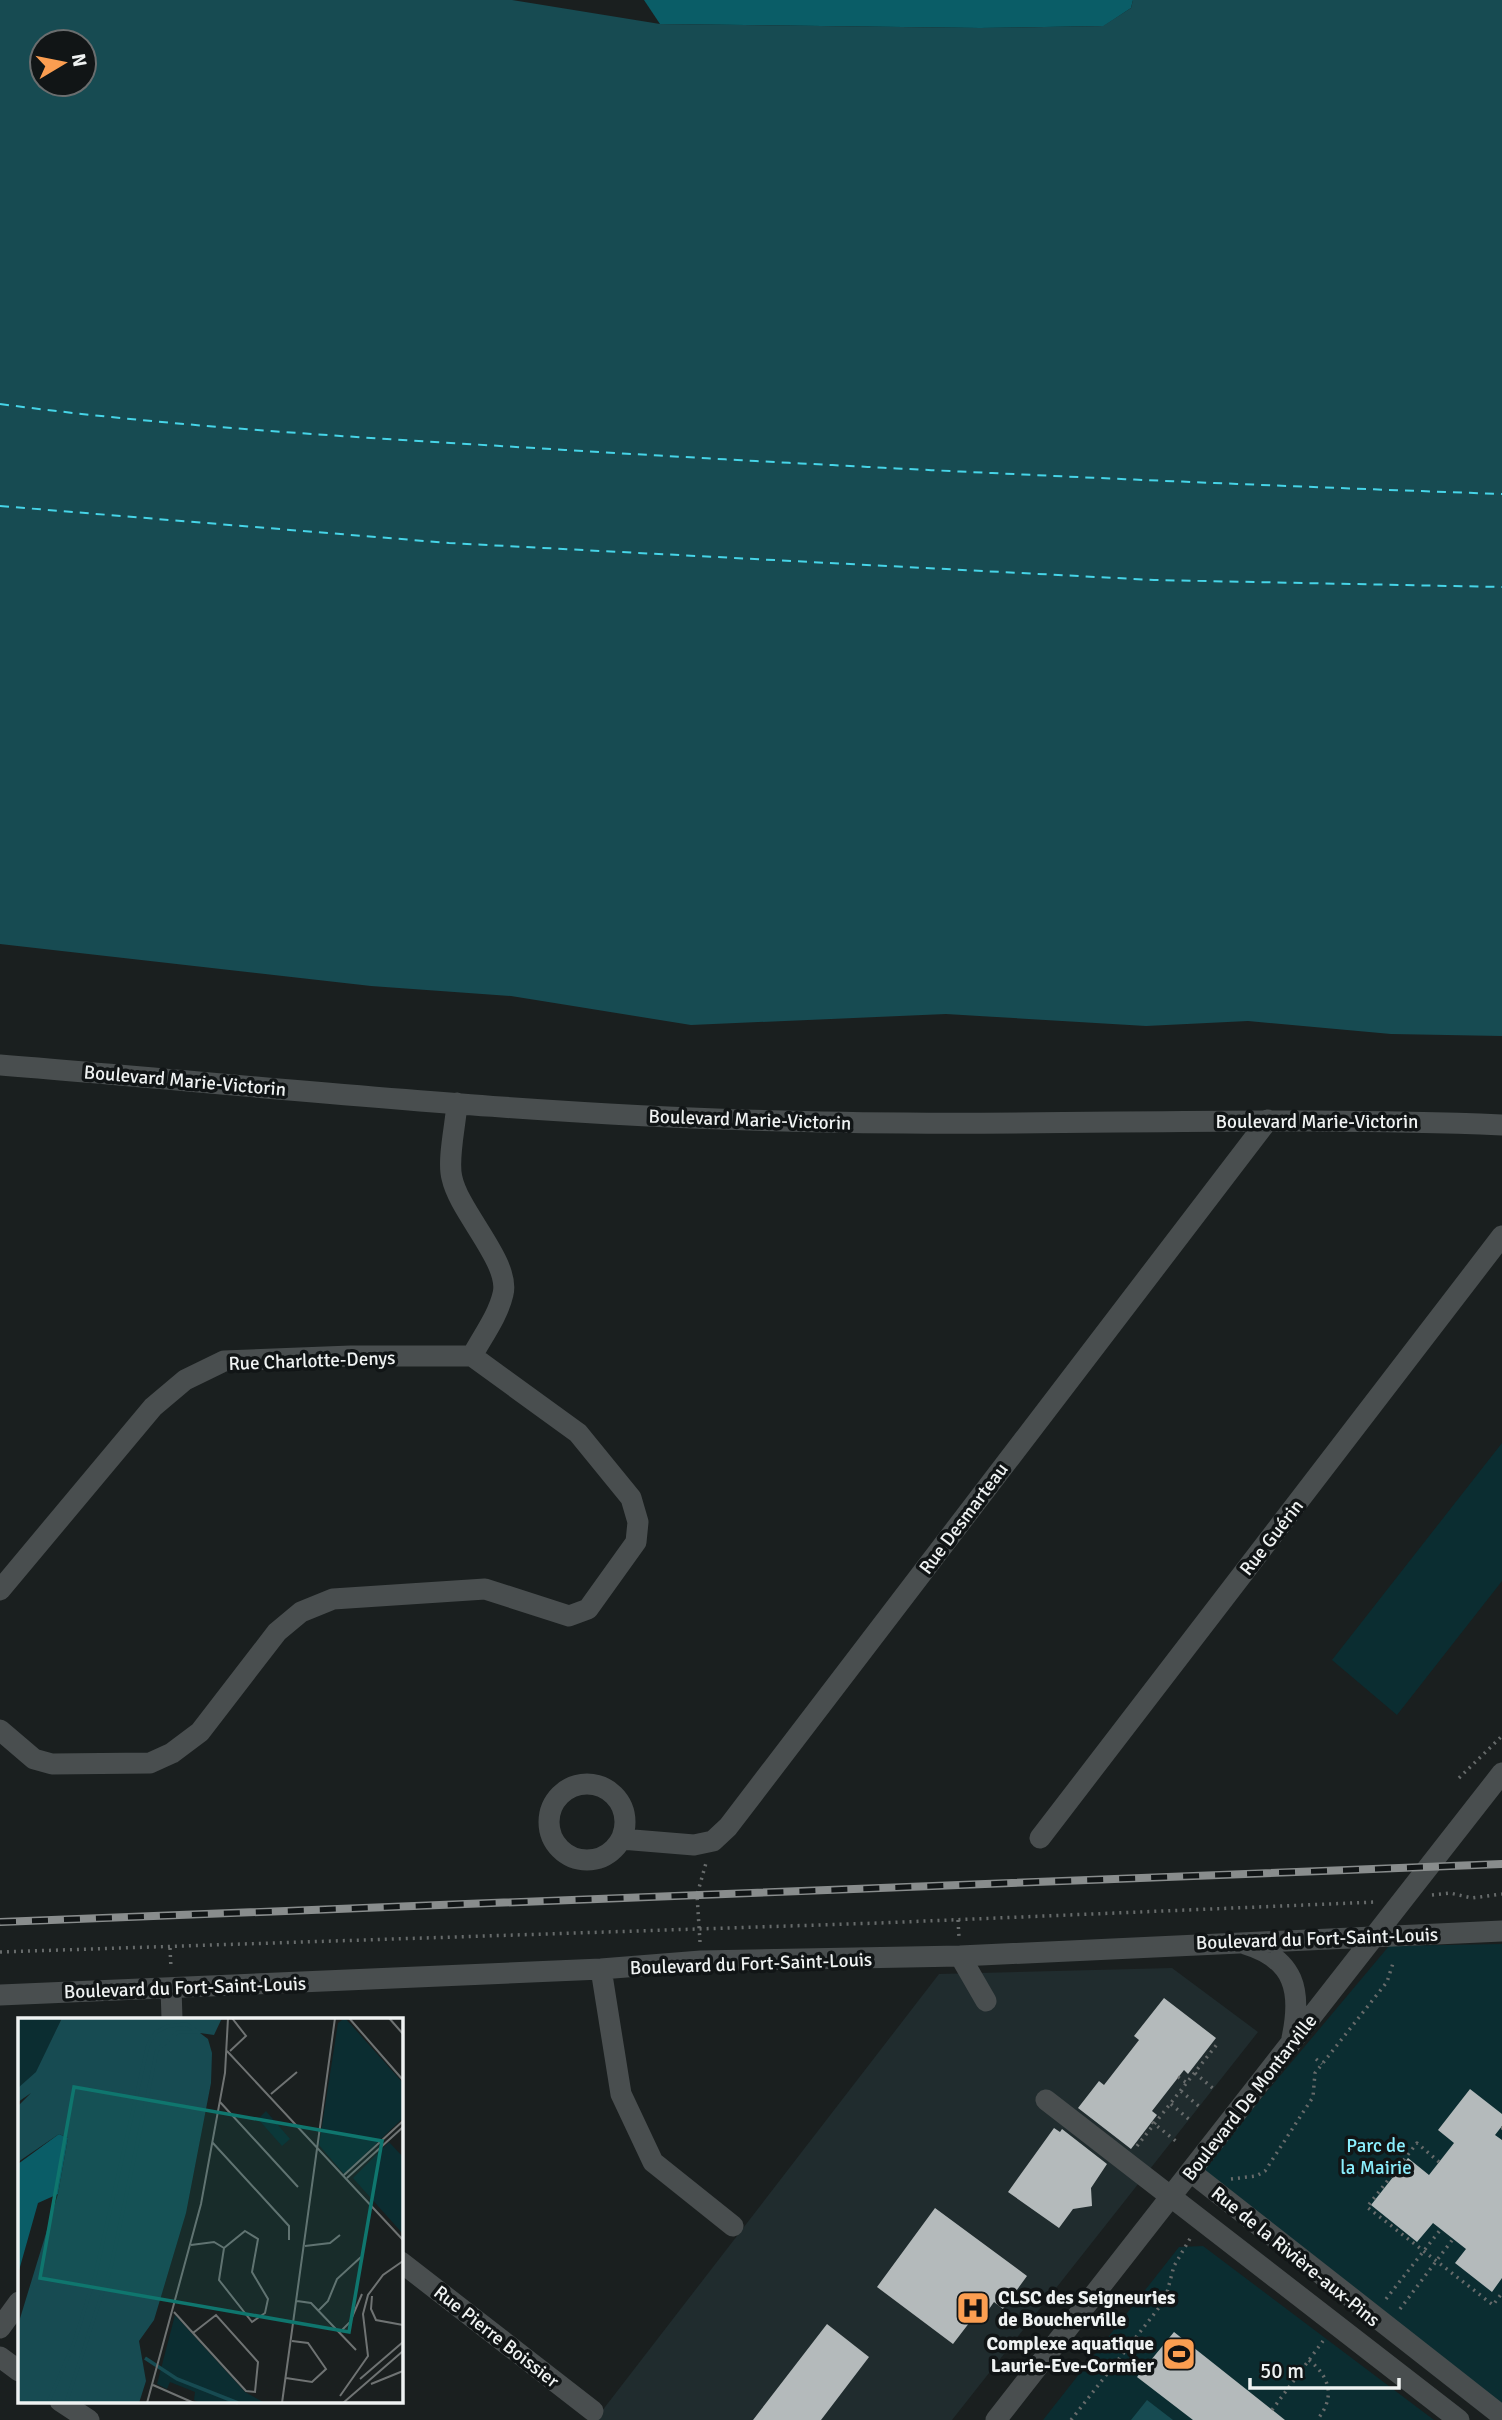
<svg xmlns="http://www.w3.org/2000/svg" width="1502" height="2420" viewBox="0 0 1502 2420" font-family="Signika,sans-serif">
	<rect width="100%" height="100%" fill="#1a1f1f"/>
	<path fill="#202c2e" d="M1172,1968L1258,2032L952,2420H595L939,1974Z"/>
	<path fill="#0b2d31" d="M1502,1443V1581L1397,1715L1332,1660Z
		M1502,1944V2409L1201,2170L1389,1946Z
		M1203,2246L1434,2420H1043L1179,2247Z"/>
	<path fill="#0a5d67" d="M644,0H1133L1131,8L1104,26L980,28L660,24Z"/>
	<path fill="#174b52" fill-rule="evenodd" d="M0,0H512L660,24L980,28L1103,26L1131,8L1133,0H1502V1036L1391,1034L1248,1021L1146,1026L946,1014L691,1025L511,996L371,986L0,944ZM42,42H84V84H42Z
		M1147,2400L1173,2420H1131Z"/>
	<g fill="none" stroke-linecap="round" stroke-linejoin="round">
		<path stroke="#46d4e7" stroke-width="2" stroke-dasharray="9 7" stroke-linecap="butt" d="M0,404C188,429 376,438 565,450C877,469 1189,483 1502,494
			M0,506L449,543L1154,580L1502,587"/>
	</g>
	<path fill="#b4babb" d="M1164,1998L1216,2038L1188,2074L1184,2070L1152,2111L1157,2115L1131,2149L1078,2108L1099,2081L1104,2085L1139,2040L1134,2036Z
		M1470,2089L1502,2114V2126L1495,2135L1502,2140V2278L1492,2292L1455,2263L1466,2249L1433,2223L1417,2242L1371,2205L1408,2158L1429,2175L1454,2143L1438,2130Z
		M1054,2128L1060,2132L1062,2129L1107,2164L1091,2188L1092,2206L1073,2209L1059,2228L1008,2192Z
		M935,2208L1027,2276L1003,2309L994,2302L982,2319L976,2314L953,2344L877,2287Z
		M827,2324L869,2357L821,2420H753Z
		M1174,2332L1285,2420H1193L1137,2377Z"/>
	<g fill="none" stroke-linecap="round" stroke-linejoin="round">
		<path stroke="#676b6b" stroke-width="3.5" stroke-dasharray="2 5" stroke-linecap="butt" d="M1459,1778L1502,1736
			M1432,1895L1450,1893L1472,1898L1502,1894
			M958,1920L959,1937
			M700,1942L697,1895L706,1863
			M170,1948L171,1968
			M0,1952L879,1923L1376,1902
			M1316,2059L1322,2064
			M1195,2073L1216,2091
			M1178,2077L1187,2083
			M1181,2091L1202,2109
			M1171,2104L1192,2122
			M1152,2122L1177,2142
			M1501,2128H1502
			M1137,2146L1218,2043
			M1439,2162L1417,2143L1367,2207L1493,2305L1502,2293
			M1231,2179L1256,2176L1265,2171L1313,2097L1315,2073L1387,1982L1394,1960
			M1386,2299L1441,2229
			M1400,2309L1453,2239
			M1309,2360C1331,2378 1335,2398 1317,2420
			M1272,2410L1323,2341
			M1071,2420L1165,2300L1174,2266L1191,2237"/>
		<path stroke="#494e4f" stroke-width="21" d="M0,1065C261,1086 522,1115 784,1121C1023,1128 1263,1115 1502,1125
			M457,1103C456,1123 447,1160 452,1178C459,1212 511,1263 503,1294C498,1316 482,1337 472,1356
			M0,1590L153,1407L185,1380L224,1361L351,1356H472L578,1433L631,1498L638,1522L636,1542L588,1609L569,1616L485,1589L333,1599L301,1612L277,1632L200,1732L172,1753L150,1763L52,1764L34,1759L0,1730
			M549 1822a38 38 0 1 1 76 0a38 38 0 1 1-76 0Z
			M1040,1838L1502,1236
			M621,1839L694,1845L713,1841L728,1827L1268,1120
			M1245,1944C1295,1959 1302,1991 1292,2038
			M960,1956L986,2001
			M601,1969L621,2094L653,2162L733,2226
			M171,1988L172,2019
			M0,1995L601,1969L701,1961L960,1956L1502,1931
			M1046,2100L1459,2420
			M1191,2172L1502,2416
			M401,2262L593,2411
			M0,2328L19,2302
			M0,2357L19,2371
			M60,2401L89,2420
			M996,2420L1502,1773"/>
		<defs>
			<path id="rail" d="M0,1922L1502,1864"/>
		</defs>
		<use href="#rail" stroke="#898d8d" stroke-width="8"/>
		<use href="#rail" stroke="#111516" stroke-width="5" stroke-dasharray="16" stroke-linecap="butt"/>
	</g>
	<defs>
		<symbol id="hospital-square" viewBox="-11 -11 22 22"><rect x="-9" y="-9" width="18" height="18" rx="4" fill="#fb9e51" stroke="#111516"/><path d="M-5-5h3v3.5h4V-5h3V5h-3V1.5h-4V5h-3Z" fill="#111"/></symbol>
		<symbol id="stadium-square" viewBox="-11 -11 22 22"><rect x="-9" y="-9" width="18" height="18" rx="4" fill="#fb9e51" stroke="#111516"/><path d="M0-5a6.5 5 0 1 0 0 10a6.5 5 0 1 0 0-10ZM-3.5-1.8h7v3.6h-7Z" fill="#111"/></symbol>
	</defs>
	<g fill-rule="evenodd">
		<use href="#hospital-square" x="954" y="2289" width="38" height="38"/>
		<use href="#stadium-square" x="1160" y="2335" width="38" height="38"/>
	</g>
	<g text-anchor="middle" stroke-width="7" stroke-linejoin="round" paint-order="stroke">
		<g font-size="19" fill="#eff2f2" stroke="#111516">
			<text transform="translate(185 1080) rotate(5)" y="7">Boulevard Marie-Victorin</text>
			<text transform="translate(750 1119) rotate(2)" y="7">Boulevard Marie-Victorin</text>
			<text x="1317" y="1128">Boulevard Marie-Victorin</text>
			<text transform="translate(312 1360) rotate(-2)" y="7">Rue Charlotte-Denys</text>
			<text transform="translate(963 1518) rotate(-53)" y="7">Rue Desmarteau</text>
			<text transform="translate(1271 1537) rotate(-52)" y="7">Rue Guérin</text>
			<text transform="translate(1317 1938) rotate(-2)" y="7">Boulevard du Fort-Saint-Louis</text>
			<text transform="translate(751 1963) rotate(-2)" y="7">Boulevard du Fort-Saint-Louis</text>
			<text transform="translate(185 1987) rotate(-2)" y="7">Boulevard du Fort-Saint-Louis</text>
			<text transform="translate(1249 2097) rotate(-52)" y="7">Boulevard De Montarville</text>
			<text transform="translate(1296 2256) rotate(39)" y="7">Rue de la Rivière-aux-Pins</text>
			<text transform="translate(497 2336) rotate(38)" y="7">Rue Pierre Boissier</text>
		</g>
		<g font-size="19" fill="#8beffe" stroke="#111516">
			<text x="1376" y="2152">Parc de<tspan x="1376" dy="22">la Mairie</tspan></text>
		</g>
		<g font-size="19" font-weight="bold" fill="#eff2f2" stroke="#111516" text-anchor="start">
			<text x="998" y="2304">CLSC des Seigneuries<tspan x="998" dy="22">de Boucherville</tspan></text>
			<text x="1154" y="2350" text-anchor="end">Complexe aquatique<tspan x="1154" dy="22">Laurie-Eve-Cormier</tspan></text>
		</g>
	</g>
	<g transform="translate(18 2018)">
		<rect width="385" height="385" fill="#1a1f1f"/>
		<path d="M0,0H44L8,78L0,84ZM327,0L385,65V100L326,156L301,127L320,5ZM248,93L272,121L264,128L240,101ZM371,124L385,139V216L335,160ZM157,297L227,374L247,385H183L176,382L177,374L152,364L149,371L139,366Z" fill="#0b2d31"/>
		<path d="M41,116L50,120L40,176L20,185L0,256V146Z" fill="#0a5d67"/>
		<path d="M44,0H204L196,17L182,15L190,21L194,35L193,65L168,195L136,302L121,323L128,363L121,385H0V307L40,176L50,120L41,116L0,144V88L13,75L0,84V70L18,54Z" fill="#174b52"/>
		<path fill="none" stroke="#174b52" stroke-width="3.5" d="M127,340L159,361L220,385M30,385L56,325L77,258L130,27L138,14L150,8L168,6L182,15M48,385L93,249L139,32L160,14H181"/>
		<path fill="none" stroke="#6f7373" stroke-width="2" d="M331,0L385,62M371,0L385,16M209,33L385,222M212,33L228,18L214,0M253,76L279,54M202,84L280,169M194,124L271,208V222M326,157L385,103M329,160L385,109M227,213L240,221L234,254L250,281L247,295L234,304L201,262L206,230ZM173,227L196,224L206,230M287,228L312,225L322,217M354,278L353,291L358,302L385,307M279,283L293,285L338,332M300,293L310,283L319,261L343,239M156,294L175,315L228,373L237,374L240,344L198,297L175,315M321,315L332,304L344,276M268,360L294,364L308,351L290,325L274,323M342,361L385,324M353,366L385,353M135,367L176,385M322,378L350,338L345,296L350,277L365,257L385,243M129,385L183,186L207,55L210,0M264,385L317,0M325,385L385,333"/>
		<path fill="#0f766e" fill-opacity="0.15" stroke="#0f766e" stroke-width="3.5" d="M56,69L364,123L331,314L22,260Z"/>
		<rect width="385" height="385" fill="none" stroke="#eff2f2" stroke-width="3.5"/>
	</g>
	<g transform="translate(63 63) rotate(80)"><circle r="33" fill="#111516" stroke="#6a6d6e" stroke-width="2"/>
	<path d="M0-5L12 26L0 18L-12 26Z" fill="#fb9e51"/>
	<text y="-10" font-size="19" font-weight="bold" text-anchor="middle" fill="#eff2f2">N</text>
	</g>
	<path d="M1250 2378v10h149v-10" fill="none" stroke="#eff2f2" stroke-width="3.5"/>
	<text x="1260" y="2378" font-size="21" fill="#eff2f2" stroke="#111516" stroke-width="5" paint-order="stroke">50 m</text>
</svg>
